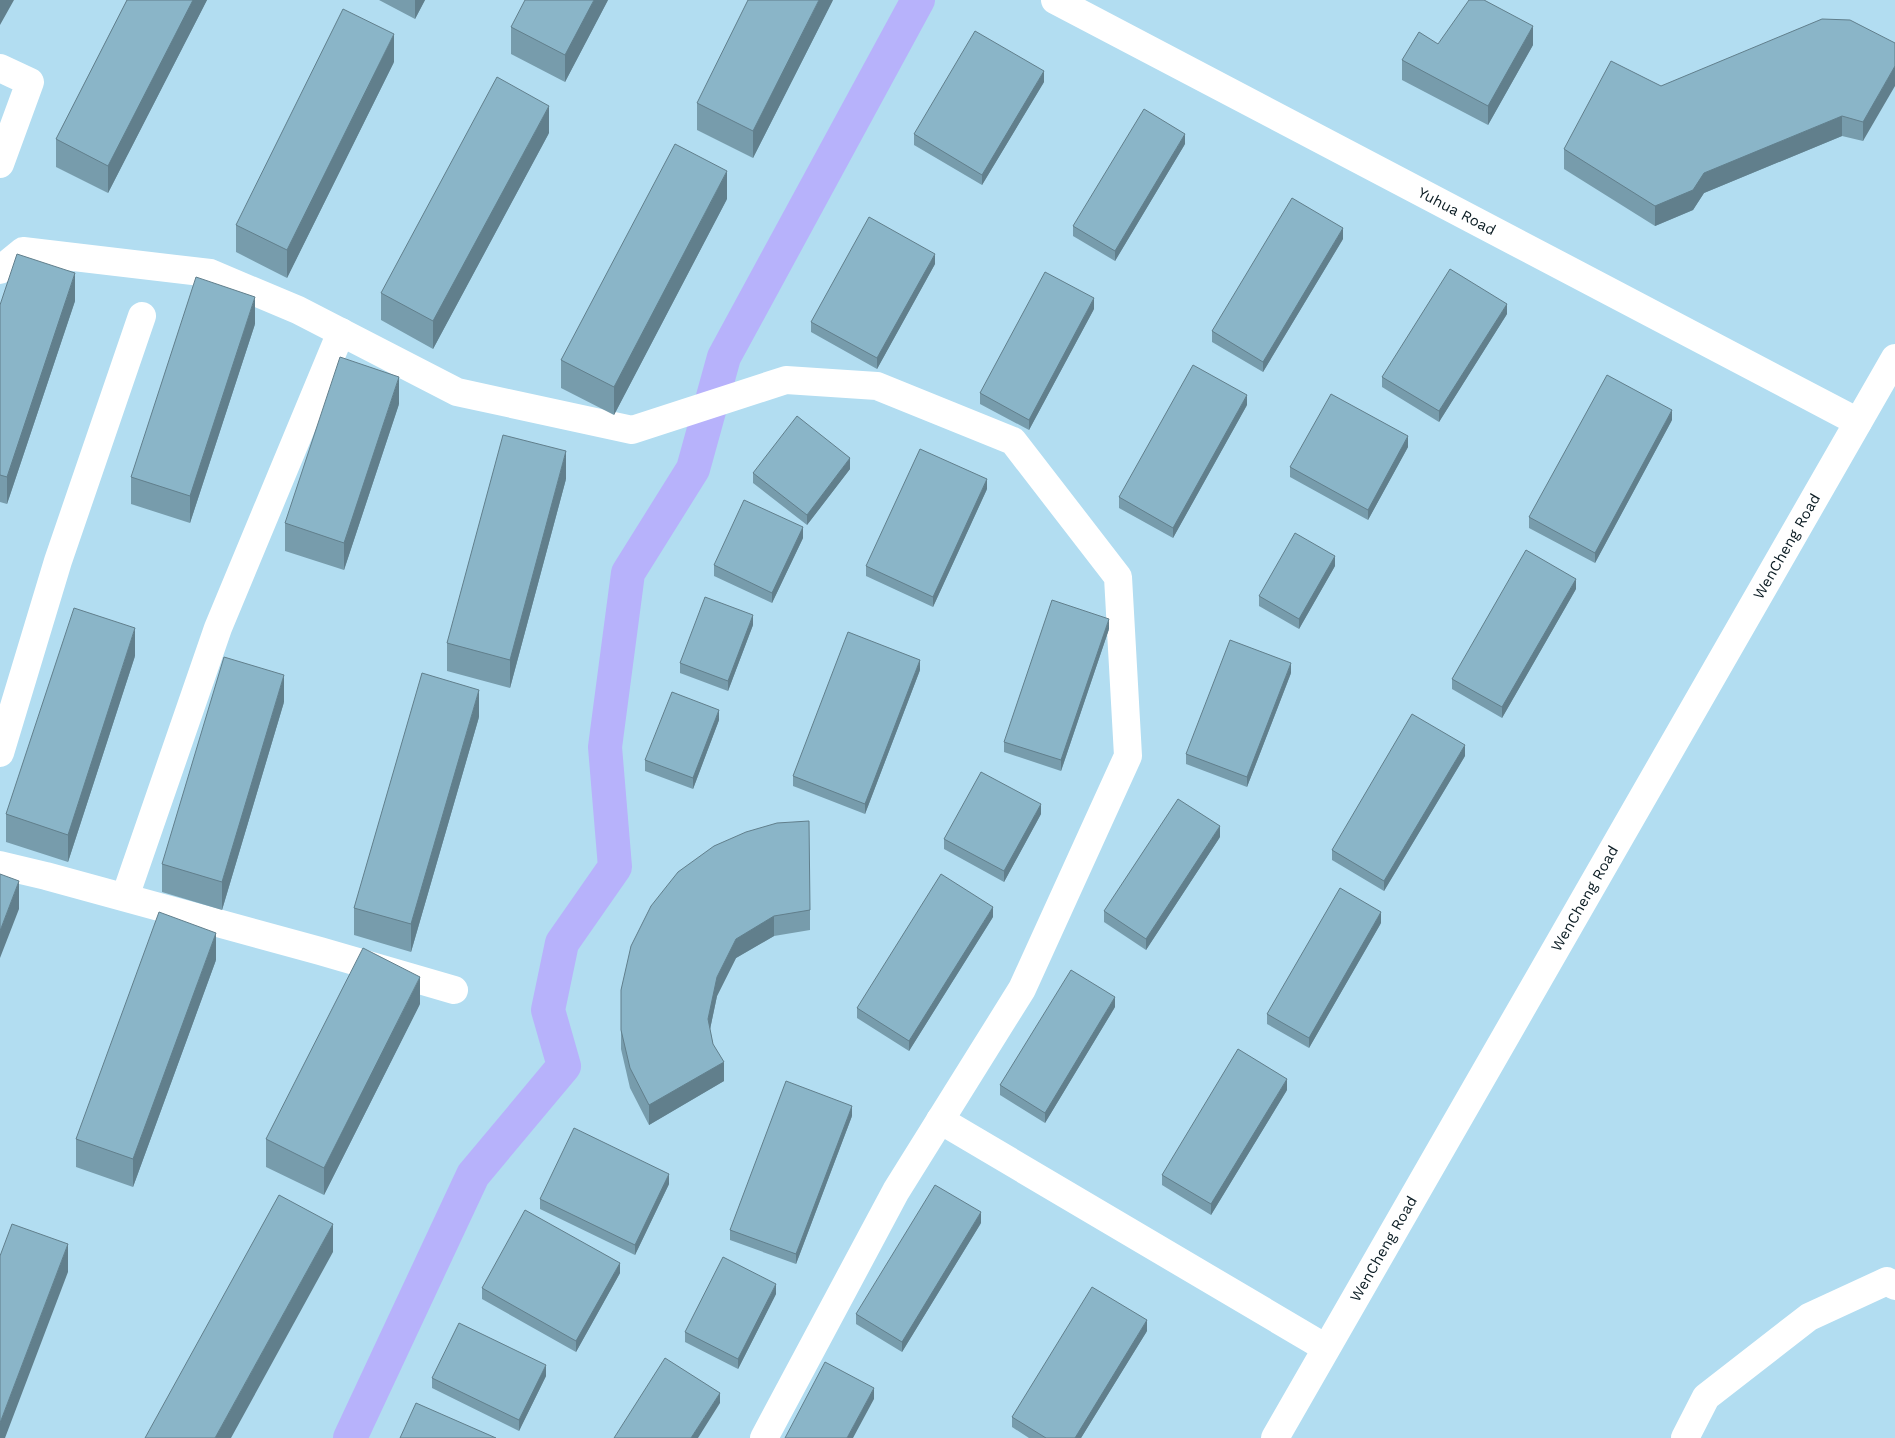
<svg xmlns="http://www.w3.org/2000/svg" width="1895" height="1438" viewBox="0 0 1895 1438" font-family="'Work Sans',sans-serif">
	<rect width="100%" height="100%" fill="#b2ddf1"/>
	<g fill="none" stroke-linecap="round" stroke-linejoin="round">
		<path stroke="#b7b2fb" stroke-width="34" d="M350,1438L473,1175L564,1066L548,1010L562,943L615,867L605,747L628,573L693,469L724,357L918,0"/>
		<g stroke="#fff" stroke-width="28">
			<path id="s1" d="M1055,0L1858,422"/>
			<path d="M0,68L30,82L0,164"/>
			<path d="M0,270L23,251L210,273L298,310L457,392L632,430L786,380L877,386L1013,441L1118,577L1128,756L1022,989L896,1191L764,1438"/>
			<path d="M0,753L58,561L142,316"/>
			<path d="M0,865L46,876L320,951L454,990"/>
			<path d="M125,897L218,628L341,332"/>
			<path d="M940,1120L1326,1348"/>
			<path d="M1685,1438L1706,1397L1809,1317L1887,1281L1895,1286"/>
		</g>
		<path stroke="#fff" stroke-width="28" id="s2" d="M1275,1438L1895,358"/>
	</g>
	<path fill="#779cac" d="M127,0H207L108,193L56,167V139Z
		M379,0H425L415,19Z
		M608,0L565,82L511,54V27Z
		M833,0L753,158L697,130V103Z
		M1895,43L1863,141L1842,136L1704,193L1693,210L1655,226L1564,169V149L1661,86Z
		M1533,45L1488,125L1402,80V60Z
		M394,62L287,278L236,252V225Z
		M1044,82L982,185L914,145V134Z
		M549,133L433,349L381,320V293Z
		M1185,144L1115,261L1073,236V226Z
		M727,199L614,415L561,388V360Z
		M1343,239L1263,372L1212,342V331Z
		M935,264L877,369L811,332V322Z
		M75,301L7,504L0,502V305Z
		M1094,309L1029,430L980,404V393Z
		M1507,314L1439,422L1382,387V377Z
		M255,324L190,523L131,504V477Z
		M399,404L344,570L285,551V523Z
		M1247,405L1173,538L1119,508V497Z
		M1672,420L1595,563L1529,528V517Z
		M1408,447L1368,520L1290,477V467Z
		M850,469L807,525L753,483V473Z
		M566,479L510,688L447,671V643Z
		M987,489L933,607L866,576V566Z
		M803,538L772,603L714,576V565Z
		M1335,566L1299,629L1259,606V596Z
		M1576,589L1502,718L1452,689V679Z
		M753,625L728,691L680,673V663Z
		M1109,629L1061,771L1004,752V742Z
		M135,656L68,862L6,842V814Z
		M920,670L865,814L793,786V776Z
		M1291,673L1247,787L1186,764V754Z
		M284,702L222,910L162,892V864Z
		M479,717L411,952L354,935V908Z
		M719,720L693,789L645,771V760Z
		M1465,756L1384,891L1332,860V850Z
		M1041,814L1004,882L944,849V839Z
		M1220,837L1146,950L1104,922V911Z
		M651,906L810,910V930L774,936L736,958L717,996L710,1029L713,1044L724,1081L649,1125L630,1088L621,1049V990Z
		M993,917L909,1051L857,1018V1008Z
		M1381,923L1309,1048L1267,1024V1014Z
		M216,960L133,1187L76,1167V1139Z
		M420,1004L324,1195L266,1167V1139Z
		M1115,1007L1045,1123L1000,1095V1085Z
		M1287,1090L1211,1215L1162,1185V1175Z
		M852,1116L796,1264L730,1240V1230Z
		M669,1184L635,1255L540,1209V1199Z
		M981,1223L902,1352L856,1324V1314Z
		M620,1273L576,1352L482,1299V1288Z
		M776,1294L738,1369L685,1342V1332Z
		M1147,1331L1081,1438H1029L1012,1427V1417Z
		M546,1376L519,1431L432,1388V1378Z"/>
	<path fill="#617f8c" d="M0,0H14L0,25Z
		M193,0H207L108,193V166Z
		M415,0H425L415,19Z
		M594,0H608L565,82V55Z
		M819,0H833L753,158V131Z
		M1533,26V45L1488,125V106Z
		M394,34V62L287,278V250Z
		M1895,66V86L1863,141V122Z
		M1044,71V82L982,185V175Z
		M549,106V133L433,349V321Z
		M1842,116V136L1704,193L1693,210L1655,226V206L1704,173Z
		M1185,134V144L1115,261V251Z
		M727,171V199L614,415V387Z
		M1343,228V239L1263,372V362Z
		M935,254V264L877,369V358Z
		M75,273V301L7,504V477Z
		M255,297V324L190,523V496Z
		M1094,298V309L1029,430V420Z
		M1507,304V314L1439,422V411Z
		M399,377V404L344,570V543Z
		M1247,395V405L1173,538V528Z
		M1672,410V420L1595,563V553Z
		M1408,436V447L1368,520V510Z
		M566,451V479L510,688V660Z
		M850,458V469L807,525V515Z
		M987,479V489L933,607V597Z
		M803,527V538L772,603V593Z
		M1335,556V566L1299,629V619Z
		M1576,579V589L1502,718V707Z
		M753,615V625L728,691V681Z
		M1109,619V629L1061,771V760Z
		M135,628V656L68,862V835Z
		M920,660V670L865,814V804Z
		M1291,663V673L1247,787V777Z
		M284,675V702L222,910V882Z
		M479,690V717L411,952V924Z
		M719,710V720L693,789V778Z
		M1465,745V756L1384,891V881Z
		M1041,804V814L1004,882V871Z
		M1220,826V837L1146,950V939Z
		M19,881V909L0,958V931Z
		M993,907V917L909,1051V1041Z
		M1381,912V923L1309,1048V1038Z
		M774,916V936L736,958L717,996L708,1039V1019L717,977L736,939Z
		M216,933V960L133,1187V1159Z
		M420,977V1004L324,1195V1168Z
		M1115,997V1007L1045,1123V1113Z
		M724,1062V1081L649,1125V1105Z
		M1287,1079V1090L1211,1215V1204Z
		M852,1106V1116L796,1264V1254Z
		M669,1174V1184L635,1255V1245Z
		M981,1212V1223L902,1352V1342Z
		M333,1224V1252L231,1438H215Z
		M68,1244V1272L5,1438H0V1423Z
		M620,1263V1273L576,1352V1341Z
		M776,1284V1294L738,1369V1359Z
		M1147,1320V1331L1081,1438H1075Z
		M546,1365V1376L519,1431V1420Z
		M874,1388V1399L853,1438H847Z
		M720,1393V1403L698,1438H691Z"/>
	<path fill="#8ab5c8" stroke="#617f8c" d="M127,0H193L108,166L56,139Z
		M525,0H594L565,55L511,27Z
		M748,0H819L753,131L697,103Z
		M1469,0H1484L1533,26L1488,106L1402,60L1419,32L1438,44Z
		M343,9L394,34L287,250L236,225Z
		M1822,19L1850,20L1895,43V66L1863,122L1842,116L1704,173L1693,190L1655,206L1564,149L1611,61L1661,86Z
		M975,31L1044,71L982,175L914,134Z
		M497,77L549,106L433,321L381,293Z
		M1144,109L1185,134L1115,251L1073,226Z
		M675,144L727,171L614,387L561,360Z
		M1292,198L1343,228L1263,362L1212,331Z
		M869,217L935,254L877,358L811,322Z
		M17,254L75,273L7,477L0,475V305Z
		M1450,269L1507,304L1439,411L1382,377Z
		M1045,272L1094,298L1029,420L980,393Z
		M196,277L255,297L190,496L131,477Z
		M340,357L399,377L344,543L285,523Z
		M1193,365L1247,395L1173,528L1119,497Z
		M1607,375L1672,410L1595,553L1529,517Z
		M1331,394L1408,436L1368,510L1290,467Z
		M797,416L850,458L807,515L753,473Z
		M503,435L566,451L510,660L447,643Z
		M920,449L987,479L933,597L866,566Z
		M744,500L803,527L772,593L714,565Z
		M1295,533L1335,556L1299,619L1259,596Z
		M1526,550L1576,579L1502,707L1452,679Z
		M705,597L753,615L728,681L680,663Z
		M1052,600L1109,619L1061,760L1004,742Z
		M74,608L135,628L68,835L6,814Z
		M848,632L920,660L865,804L793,776Z
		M1230,640L1291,663L1247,777L1186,754Z
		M224,657L284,675L222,882L162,864Z
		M422,673L479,690L411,924L354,908Z
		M672,692L719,710L693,778L645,760Z
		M1412,714L1465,745L1384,881L1332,850Z
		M981,772L1041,804L1004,871L944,839Z
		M1178,799L1220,826L1146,939L1104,911Z
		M809,821L810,910L774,916L736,939L717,977L708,1019L713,1044L724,1062L649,1105L630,1068L621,1030V990L631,946L651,906L678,872L714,846L746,832L777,823Z
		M0,874L19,881L0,931Z
		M941,874L993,907L909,1041L857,1008Z
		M1340,888L1381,912L1309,1038L1267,1014Z
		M159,912L216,933L133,1159L76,1139Z
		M363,948L420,977L324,1168L266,1139Z
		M1071,970L1115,997L1045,1113L1000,1085Z
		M1238,1049L1287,1079L1211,1204L1162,1175Z
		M786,1081L852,1106L796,1254L730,1230Z
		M574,1128L669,1174L635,1245L540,1199Z
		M935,1185L981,1212L902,1342L856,1314Z
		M279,1195L333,1224L215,1438H145Z
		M525,1210L620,1263L576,1341L482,1288Z
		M12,1224L68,1244L0,1423V1256Z
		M723,1257L776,1284L738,1359L685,1332Z
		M1092,1287L1147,1320L1075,1438H1046L1012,1417Z
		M459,1323L546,1365L519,1420L432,1378Z
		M665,1358L720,1393L691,1438H614Z
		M825,1362L874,1388L847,1438H785Z
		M416,1403L496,1438H400Z"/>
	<g text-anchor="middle" stroke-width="4" stroke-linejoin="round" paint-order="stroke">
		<g font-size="15" fill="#0b1c23" stroke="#beebff">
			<text dy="5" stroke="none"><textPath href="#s1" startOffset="454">Yuhua Road</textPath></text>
			<text dy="5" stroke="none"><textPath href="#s2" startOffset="1028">WenCheng Road</textPath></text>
			<text dy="5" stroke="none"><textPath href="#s2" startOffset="622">WenCheng Road</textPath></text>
			<text dy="5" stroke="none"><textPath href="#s2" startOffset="218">WenCheng Road</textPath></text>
		</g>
	</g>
</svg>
